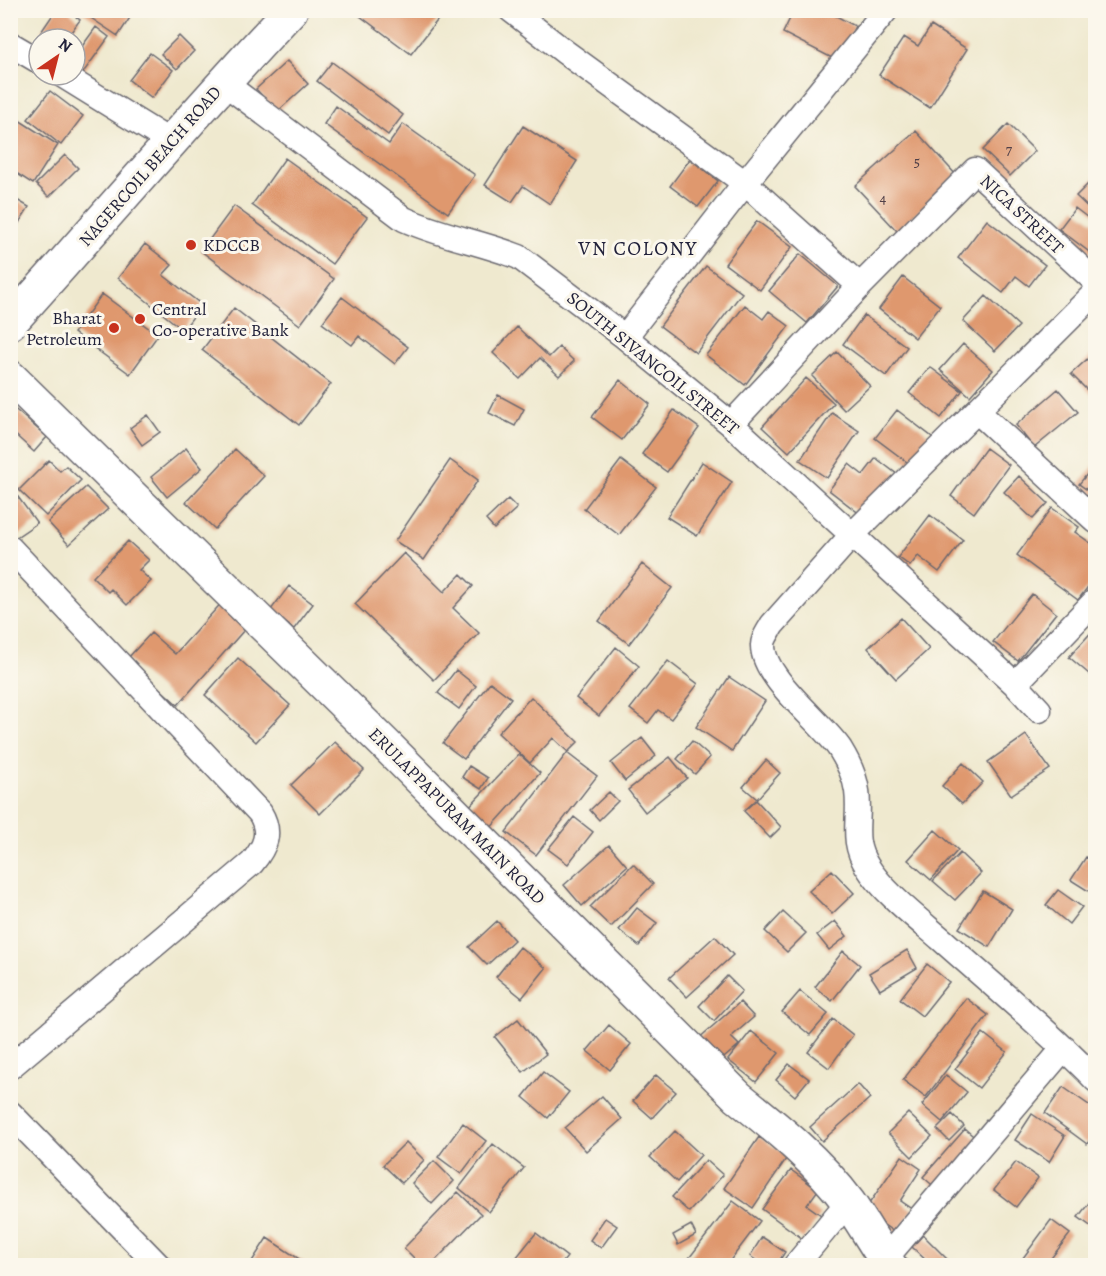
<svg xmlns="http://www.w3.org/2000/svg" width="1106" height="1276" viewBox="0 0 1106 1276" font-family="Alegreya,serif">
	<rect width="100%" height="100%" fill="#fbf7ec"/>
	<filter id="ink" filterUnits="userSpaceOnUse"><feTurbulence type="fractalNoise" baseFrequency=".0167" numOctaves="2"/><feDisplacementMap in="SourceGraphic" scale="12" xChannelSelector="R" yChannelSelector="G"/><feConvolveMatrix kernelMatrix="1 2 1 2 8 2 1 2 1" color-interpolation-filters="sRGB"/></filter>
	<filter id="wash" filterUnits="userSpaceOnUse"><feTurbulence type="fractalNoise" baseFrequency=".008" numOctaves="4" result="noise"/><feDisplacementMap in="SourceGraphic" scale="24" xChannelSelector="R" yChannelSelector="G"/><feGaussianBlur stdDeviation="1.35" result="paint"/><feColorMatrix in="noise" values="0 0 0 0 0 0 0 0 0 0 0 0 0 0 0 0 0 1.4 0 .05"/><feComposite in="paint" operator="in"/></filter>
	<g filter="url(#wash)">
		<rect width="100%" height="100%" fill="#efe9cf"/>
		<g id="blocks">
			<path fill="#df986e" d="M56,10H67L80,20L66,39H50L41,32Z
				M79,10H135L118,36Z
				M352,10H432L440,17L411,54Z
				M794,10H825L855,26L838,61L783,33Z
				M931,26L967,49L930,108L879,75L904,37L918,46Z
				M96,27L109,37L77,81L75,56Z
				M179,36L194,51L177,69L161,54Z
				M150,53L173,70L152,98L129,80Z
				M287,61L308,84L277,112L256,89Z
				M332,62L403,115L388,135L317,81Z
				M50,91L83,116L61,145L28,119Z
				M336,106L389,144L403,124L475,175L448,213L324,124Z
				M11,115L58,145L33,184L10,169Z
				M1008,124L1035,151L1010,176L983,150Z
				M523,126L577,161L550,204L523,186L512,202L485,185Z
				M916,131L957,176L897,231L855,186Z
				M65,155L78,168L49,197L36,184Z
				M285,158L367,217L332,264L252,205Z
				M690,159L718,181L698,207L670,186Z
				M1096,176V215L1076,196Z
				M10,196L29,207L10,237Z
				M234,206L334,279L300,325L201,251Z
				M1075,208L1096,224V257L1059,229Z
				M987,220L1045,265L1029,286L1016,276L1003,293L958,258Z
				M757,221L792,247L760,290L725,264Z
				M145,244L172,265L163,275L202,305L183,330L118,278Z
				M800,254L838,286L807,323L769,291Z
				M706,266L742,293L696,353L660,326Z
				M903,277L940,306L915,338L879,309Z
				M102,294L158,335L130,374L74,333Z
				M986,296L1019,326L995,351L963,321Z
				M342,297L408,347L395,364L359,336L352,345L322,323Z
				M745,305L763,319L769,311L789,326L745,385L706,355Z
				M234,308L331,384L299,425L202,350Z
				M864,315L907,347L886,376L843,344Z
				M517,327L549,357L559,347L574,361L559,376L540,358L520,379L493,353Z
				M963,344L993,370L970,396L940,370Z
				M1096,351V399L1071,374Z
				M837,352L870,386L844,410L812,376Z
				M930,367L962,391L941,418L909,393Z
				M806,378L834,403L789,452L762,427Z
				M620,380L650,404L622,440L592,417Z
				M1058,389L1078,412L1034,448L1016,425Z
				M498,395L524,409L515,426L489,413Z
				M10,405L47,437L34,452L10,430Z
				M674,410L699,428L667,472L642,454Z
				M897,410L936,440L915,468L875,438Z
				M832,413L859,431L827,478L800,460Z
				M148,415L160,432L142,445L130,428Z
				M186,448L202,468L167,497L151,477Z
				M986,448L1009,465L974,513L951,496Z
				M235,449L264,476L215,529L186,502Z
				M876,458L898,475L865,518L829,490L849,464L863,475Z
				M49,460L60,471L66,466L81,480L46,516L19,490Z
				M450,460L478,480L424,560L395,541Z
				M621,460L656,487L619,535L584,509Z
				M702,462L732,482L697,536L667,517Z
				M1096,463V496L1079,484Z
				M1019,476L1048,503L1033,519L1004,492Z
				M10,486L37,523L12,540L10,538Z
				M86,487L108,509L69,545L48,522Z
				M508,499L517,508L494,529L486,520Z
				M1052,508L1079,527L1075,532L1096,547V576L1078,600L1017,555Z
				M930,515L963,540L939,572L918,556L910,566L898,557Z
				M128,541L149,560L139,570L151,581L127,605L111,589L108,592L93,577Z
				M404,553L444,592L461,574L473,586L453,608L479,633L434,680L355,604Z
				M642,564L672,588L629,644L599,621Z
				M289,586L313,604L294,629L270,611Z
				M1032,594L1056,613L1018,661L993,642Z
				M226,598L252,621L178,705L127,659L151,633L175,654Z
				M901,618L929,649L896,679L868,648Z
				M1096,627V680L1069,657Z
				M616,647L639,666L599,716L576,698Z
				M238,658L290,705L256,742L205,695Z
				M668,661L698,684L671,719L658,710L648,723L630,709Z
				M456,670L476,686L459,709L438,693Z
				M729,677L765,701L732,751L696,727Z
				M490,682L511,698L464,759L443,743Z
				M531,697L578,742L568,752L553,738L530,763L498,733Z
				M1026,735L1050,769L1011,795L988,762Z
				M642,738L656,756L625,781L611,763Z
				M692,741L710,757L695,774L677,759Z
				M335,742L364,770L320,814L291,785Z
				M567,753L597,776L536,855L506,832Z
				M519,754L540,773L487,832L465,811Z
				M670,757L687,778L645,812L628,790Z
				M766,760L780,773L757,799L743,787Z
				M963,763L983,782L962,804L942,786Z
				M469,766L488,778L481,789L462,777Z
				M609,792L618,801L599,820L590,810Z
				M756,800L781,827L770,838L744,811Z
				M574,817L593,832L568,864L548,849Z
				M935,830L958,850L931,880L908,860Z
				M609,845L627,866L582,906L564,885Z
				M960,853L981,873L955,900L933,881Z
				M1086,857L1096,863V883L1090,892L1071,880Z
				M633,864L653,884L611,927L590,907Z
				M832,870L854,893L832,914L809,891Z
				M1058,890L1082,907L1069,924L1046,905Z
				M983,891L1012,909L989,947L959,928Z
				M637,908L657,923L639,946L619,930Z
				M783,912L806,933L787,952L765,931Z
				M497,921L514,940L487,965L469,947Z
				M835,921L847,936L829,950L817,935Z
				M715,936L733,955L687,997L669,978Z
				M520,947L546,968L522,998L496,977Z
				M907,950L917,968L880,990L869,973Z
				M843,951L860,965L832,1001L815,987Z
				M927,964L949,982L922,1016L900,999Z
				M727,976L742,991L714,1021L699,1006Z
				M800,991L828,1014L810,1035L782,1012Z
				M966,998L988,1015L926,1097L903,1080Z
				M740,1002L754,1017L731,1037L739,1045L718,1063L697,1040Z
				M518,1019L546,1054L523,1072L495,1037Z
				M833,1019L853,1035L829,1068L808,1052Z
				M609,1025L631,1044L610,1070L587,1051Z
				M751,1031L779,1053L756,1082L728,1060Z
				M983,1033L1007,1052L979,1088L955,1069Z
				M789,1064L809,1079L795,1096L776,1080Z
				M543,1072L569,1092L548,1118L523,1097Z
				M656,1075L676,1092L652,1118L633,1101Z
				M946,1075L967,1092L942,1122L922,1105Z
				M858,1084L870,1098L822,1141L810,1127Z
				M1063,1087L1096,1110V1132L1087,1144L1045,1113Z
				M602,1096L622,1119L586,1151L565,1128Z
				M908,1113L932,1136L912,1157L888,1133Z
				M952,1114L964,1126L949,1141L937,1129Z
				M1032,1114L1065,1136L1049,1162L1015,1140Z
				M463,1123L486,1141L461,1174L438,1157Z
				M965,1129L979,1141L937,1189L923,1177Z
				M675,1131L701,1155L677,1182L650,1157Z
				M759,1137L788,1156L753,1208L724,1188Z
				M406,1142L424,1160L402,1183L383,1165Z
				M493,1144L524,1168L489,1212L459,1188Z
				M902,1156L921,1169L900,1201L913,1210L897,1234L864,1211Z
				M706,1160L723,1175L689,1212L672,1197Z
				M434,1161L454,1181L432,1204L412,1183Z
				M1016,1162L1038,1178L1016,1207L994,1190Z
				M791,1170L818,1190L807,1205L821,1215L803,1239L762,1209Z
				M458,1192L481,1214L430,1266H422L404,1248Z
				M1096,1194V1230L1078,1217Z
				M733,1201L760,1221L726,1266H683Z
				M605,1218L617,1226L601,1248L590,1240Z
				M1051,1220L1070,1234L1045,1266H1017Z
				M691,1225L696,1235L678,1245L673,1235Z
				M536,1233L567,1257L560,1266H515L512,1263Z
				M923,1235L948,1260L943,1266H932L912,1247Z
				M762,1237L785,1252L776,1266H764L750,1256Z
				M267,1238L310,1266H249Z"/>
		</g>
	</g>
	<g filter="url(#ink)">
		<use href="#blocks" fill-opacity="0" stroke="#6a686f" stroke-width="1.5"/>
		<g fill="none" stroke-linecap="round" stroke-linejoin="round">
			<defs>
				<path id="street" d="M511,10L565,52L745,183L860,286
					M10,44L39,61
					M62,75L172,143
					M223,82L404,219C441,236 481,242 519,257L625,337L731,424L1015,684L1039,710
					M1096,292L853,534L772,625C769,631 763,638 763,645C762,678 823,723 840,749C848,762 855,776 857,791C861,820 850,839 867,866C883,892 918,919 941,939C994,986 1047,1030 1096,1080
					M625,337L745,183L886,10
					M977,411L1096,521
					M731,424L860,286L975,170L1096,282
					M10,548L260,813C272,833 265,847 252,863L10,1067
					M1015,684L1096,600
					M10,1113L159,1266
					M885,1259L1064,1048
					M795,1266L848,1202"/>
				<path id="secondary" d="M10,323C104,219 195,112 291,10
					M10,377L384,743L738,1097C778,1129 819,1162 849,1203C863,1223 875,1245 890,1266"/>
			</defs>
			<use href="#street" stroke="#6a686f" stroke-width="27"/>
			<use href="#secondary" stroke="#6a686f" stroke-width="36"/>
			<use href="#street" stroke="#fff" stroke-width="24"/>
			<use href="#secondary" stroke="#fff" stroke-width="33"/>
		</g>
	</g>
	<g fill="#c8321e" stroke="#fbf7ec" stroke-width="2">
		<circle cx="191" cy="245" r="6"/>
		<circle cx="140" cy="319" r="6"/>
		<circle cx="114" cy="328" r="6"/>
	</g>
	<g text-anchor="middle" stroke-width="6" stroke-linejoin="round" paint-order="stroke">
		<g font-size="15" fill="#514048">
			<text x="1009" y="155">7</text>
			<text x="917" y="167">5</text>
			<text x="883" y="203">4</text>
		</g>
		<g font-size="18" fill="#22223b" stroke="#fbf7ec">
			<text transform="translate(150 166) rotate(-49)" y="6">NAGERCOIL BEACH ROAD</text>
			<text transform="translate(1022 214) rotate(43)" y="6">NICA STREET</text>
			<text transform="translate(653 363) rotate(39)" y="6">SOUTH SIVANCOIL STREET</text>
			<text transform="translate(457 816) rotate(45)" y="6">ERULAPPAPURAM MAIN ROAD</text>
		</g>
		<g font-size="18" fill="#22223b" stroke="#fbf7ec" text-anchor="start">
			<text x="203" y="251">KDCCB</text>
			<text x="152" y="315">Central<tspan x="152" dy="21">Co-operative Bank</tspan></text>
			<text x="102" y="324" text-anchor="end">Bharat<tspan x="102" dy="21">Petroleum</tspan></text>
		</g>
		<g font-size="20" letter-spacing="1.5" fill="#22223b" stroke="#fbf7ec">
			<text x="638" y="255">VN COLONY</text>
		</g>
	</g>
	<rect width="1106" height="1276" fill="none" stroke="#fbf7ec" stroke-width="36"/>
	<g transform="translate(57 57) rotate(35)"><circle r="28" fill="#fbf7ec" stroke="#a4a2a5" stroke-width="1.5"/>
	<path d="M0-4.5L10 22L0 15L-10 22Z" fill="#c8321e"/>
	<text y="-9" font-size="16" font-weight="bold" text-anchor="middle" fill="#22223b">N</text>
	</g>
</svg>
